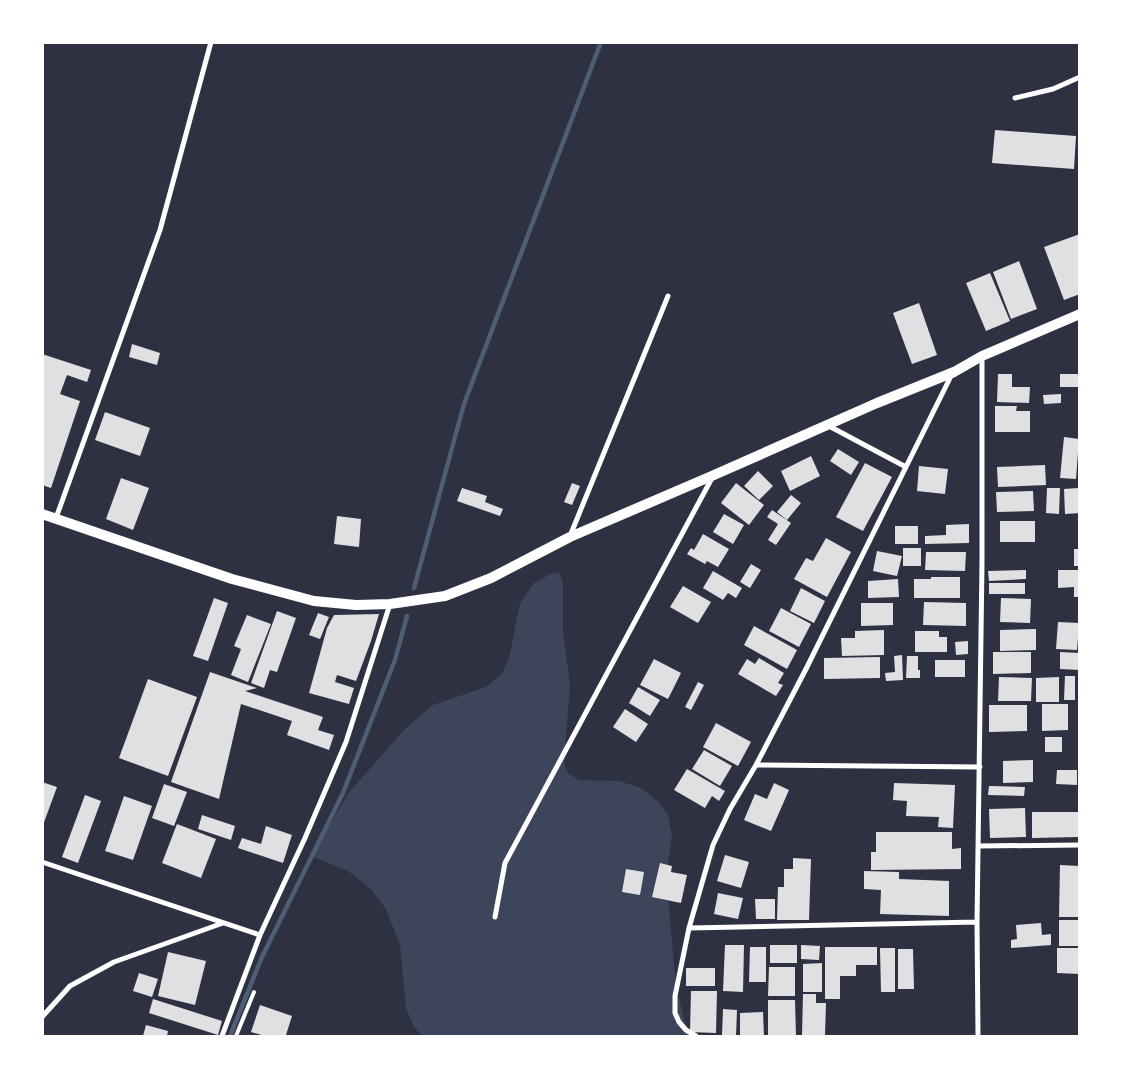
<svg xmlns="http://www.w3.org/2000/svg" width="1122" height="1079" viewBox="0 0 1122 1079" font-family="Montserrat,sans-serif">
	<rect width="100%" height="100%" fill="#2d3142"/>
	<path fill="#3c4559" d="M554,572L560,574L563,583V631L570,685L564,764L568,773L579,780L619,781L641,788L660,803L668,816L672,835L666,877L676,985L685,1023L692,1036H421L413,1025L406,1008L400,945L386,909L371,889L348,871L311,856L350,791L406,728L433,705L486,687L502,674L510,654L520,603L534,583Z"/>
	<g fill="none" stroke-linecap="round" stroke-linejoin="round">
		<path stroke="#4f5d75" stroke-width="4.5" d="M414,588L464,404L601,42
			M230,1036L262,957L343,793L395,660L407,616"/>
	</g>
	<path fill="#e0e0e3" d="M995,130L1076,136L1074,169L992,163Z
		M1080,234V294L1064,300L1044,247Z
		M1019,261L1037,309L1011,319L993,272Z
		M990,273L1010,321L986,331L966,283Z
		M919,303L937,355L912,364L893,313Z
		M132,344L160,353L157,365L129,357Z
		M42,354L91,370L87,382L67,375L60,394L80,401L51,488L42,485Z
		M998,374H1012V387H1030L1029,403L997,402Z
		M1060,374H1080V387H1060Z
		M1061,394V403L1044,404L1043,395Z
		M995,406H1017L1016,411H1030V432H995Z
		M105,412L150,428L140,456L95,440Z
		M1064,437L1079,439L1076,479L1060,478Z
		M838,449L859,462L851,475L830,461Z
		M811,456L820,476L790,491L781,471Z
		M865,463L892,477L863,531L836,517Z
		M1045,465L1046,485L998,487L997,467Z
		M919,466L948,469L945,494L917,491Z
		M758,471L773,486L759,500L744,486Z
		M121,478L149,488L133,530L106,519Z
		M572,483L580,486L572,505L564,502Z
		M736,483L764,505L749,525L721,503Z
		M462,488L487,496L485,502L503,509L500,516L457,501Z
		M1047,488H1060L1059,514L1046,513Z
		M1078,488V496H1080V513L1065,514L1064,489Z
		M1033,491L1034,511L997,512L996,492Z
		M791,495L801,503L787,520L777,512Z
		M772,510L791,523L776,545L768,540L778,524L767,517Z
		M724,514L744,525L733,544L713,532Z
		M337,516L361,519L359,547L334,544Z
		M1000,521H1035V542H1000Z
		M969,524V543L925,544V536L946,535V525Z
		M895,526H918V544H895Z
		M703,534L729,549L718,567L707,561L705,564L687,554L691,548L694,550Z
		M826,538L851,552L827,597L794,579L806,558L813,561Z
		M903,548H921V566H903Z
		M1074,549H1080V566H1074Z
		M877,551L902,556L897,576L873,571Z
		M926,552H966L965,571L925,570Z
		M751,564L761,570L750,588L740,582Z
		M1026,570V579L989,581L988,571Z
		M1058,570H1080V597H1074V587L1058,588Z
		M713,571L742,588L736,598L728,593L723,600L703,588Z
		M931,577H960V598H914V579H931Z
		M898,579L899,597L868,598V581Z
		M989,583H1025V594H989Z
		M683,586L711,602L698,623L670,607Z
		M801,588L825,601L814,623L790,611Z
		M214,598L228,603L208,661L193,656Z
		M1001,598L1031,599L1030,623L1000,622Z
		M924,602L966,603V626L923,625Z
		M861,603H893V625L861,626Z
		M781,608L811,624L799,647L769,631Z
		M277,611L296,618L277,672L270,670L264,688L251,683Z
		M318,613L329,617L320,639L309,635Z
		M379,614L371,641L356,681L337,675L335,682L354,688L349,704L309,693L327,628L334,615Z
		M247,615L271,624L248,682L231,675L241,649L234,646Z
		M1058,622L1080,623V638H1078L1077,650L1056,649Z
		M754,626L797,650L787,669L744,645Z
		M1036,629V650L1000,651V630Z
		M884,630V655L842,656L841,638H855V631Z
		M915,631H939V637H947V652H915Z
		M968,641V654L956,655L955,642Z
		M993,652H1031V673L993,674Z
		M1060,652L1080,653V670L1060,669Z
		M902,655L903,680L886,681L885,673L895,672L894,656Z
		M907,656H918V670H920V678H906Z
		M880,657V678L824,679V658Z
		M759,658L784,673L778,683L783,685L776,696L738,674L747,659L755,664Z
		M654,659L681,673L668,699L640,685Z
		M935,660H965V677H935Z
		M210,672L257,688L245,691L323,717L318,730L334,735L329,750L287,735L292,721L241,704L219,799L171,782Z
		M1065,676H1075V700H1064Z
		M999,677L1032,678L1031,701H998Z
		M1059,677V702H1036V678Z
		M148,679L197,697L168,776L119,758Z
		M698,682L704,685L691,710L685,707Z
		M638,687L660,700L650,716L629,703Z
		M1042,704H1068V730L1042,731Z
		M989,705H1027V731L989,732Z
		M625,709L648,724L636,742L613,727Z
		M716,723L751,742L738,766L703,747Z
		M1045,737H1062V752H1045Z
		M704,750L732,766L720,786L692,769Z
		M1033,760V782L1003,783V761Z
		M687,769L725,791L719,801L712,796L705,808L674,790Z
		M1057,770H1077V785L1056,784Z
		M42,782L57,787L43,825H42Z
		M774,783L789,790L771,831L744,820L755,794L767,799Z
		M894,783L955,785L953,828L938,827L939,817L906,816L907,801L893,800Z
		M164,784L187,792L174,826L152,818Z
		M989,786L1025,787L1024,796L988,795Z
		M85,795L101,801L78,863L62,857Z
		M124,796L152,806L133,860L105,851Z
		M1025,808L1026,837L990,838L989,809Z
		M1032,812H1079V837L1032,838Z
		M202,815L235,826L231,840L198,829Z
		M177,824L216,839L201,878L162,863Z
		M266,826L292,835L283,863L238,848L242,838L261,844Z
		M876,832H952V849L961,848V869L871,870V852H876Z
		M725,855L749,862L741,888L717,881Z
		M793,858L811,859L809,920H777L778,887H784V869H793Z
		M660,863L672,866L671,872L687,875L681,903L652,897Z
		M1060,865L1080,866V917H1059Z
		M626,869L644,872L640,895L622,892Z
		M864,871L899,872V879L949,881V916L880,914L881,890L864,889Z
		M718,893L743,898L738,919L714,914Z
		M755,899H775V919H756Z
		M1059,920H1080V946H1059Z
		M1041,923L1042,935L1051,934V945L1011,948V940L1017,939L1016,925Z
		M725,945H744L743,992L723,991Z
		M770,945H797V963H770Z
		M801,945L820,946L819,960L801,959Z
		M750,947H766V982H749Z
		M825,947H877V965H856V976H840V999H825Z
		M880,948H895V992H881Z
		M1057,948H1080V974L1057,973Z
		M898,949H913L914,989H898Z
		M168,952L206,961L195,1005L158,996Z
		M822,963V992H803V964Z
		M769,967H795V996H768Z
		M686,968H715V986H686Z
		M139,973L158,979L152,997L133,991Z
		M691,991H717L716,1033L690,1032Z
		M803,994H816V1003H826L825,1036H802Z
		M153,999L222,1021L218,1035L149,1013Z
		M768,1000H795L796,1036H768Z
		M260,1005L292,1016L286,1035L290,1036H265L251,1032Z
		M723,1009L737,1010L736,1036H722Z
		M763,1012L764,1036H740V1013Z
		M146,1025L168,1031L167,1036H143Z"/>
	<g fill="none" stroke-linecap="round" stroke-linejoin="round">
		<path stroke="#fff" stroke-width="4" d="M236,1036L254,992"/>
		<path stroke="#fff" stroke-width="5" d="M1015,98L1053,89L1080,77
			M827,425L906,467
			M56,518L160,230L211,42
			M570,536L668,296
			M756,765L980,767
			M979,846L1080,845
			M42,862L260,935
			M495,917L505,863L712,478
			M689,928L977,922
			M42,1017L70,986L114,962L223,923
			M222,1036L260,935L305,838L346,742L390,604
			M696,1036L686,1030L679,1022L675,1013V996L689,928L713,845L730,809L756,765L806,669L952,374
			M978,1036L977,922L982,563V356"/>
		<path stroke="#fff" stroke-width="10" d="M42,514L232,579L314,601L356,605L390,604L445,596L491,578L570,537L714,475L877,403L954,372L982,356L1080,314"/>
	</g>
	<rect width="1122" height="1079" fill="none" stroke="#ffffff" stroke-width="88"/>
</svg>
